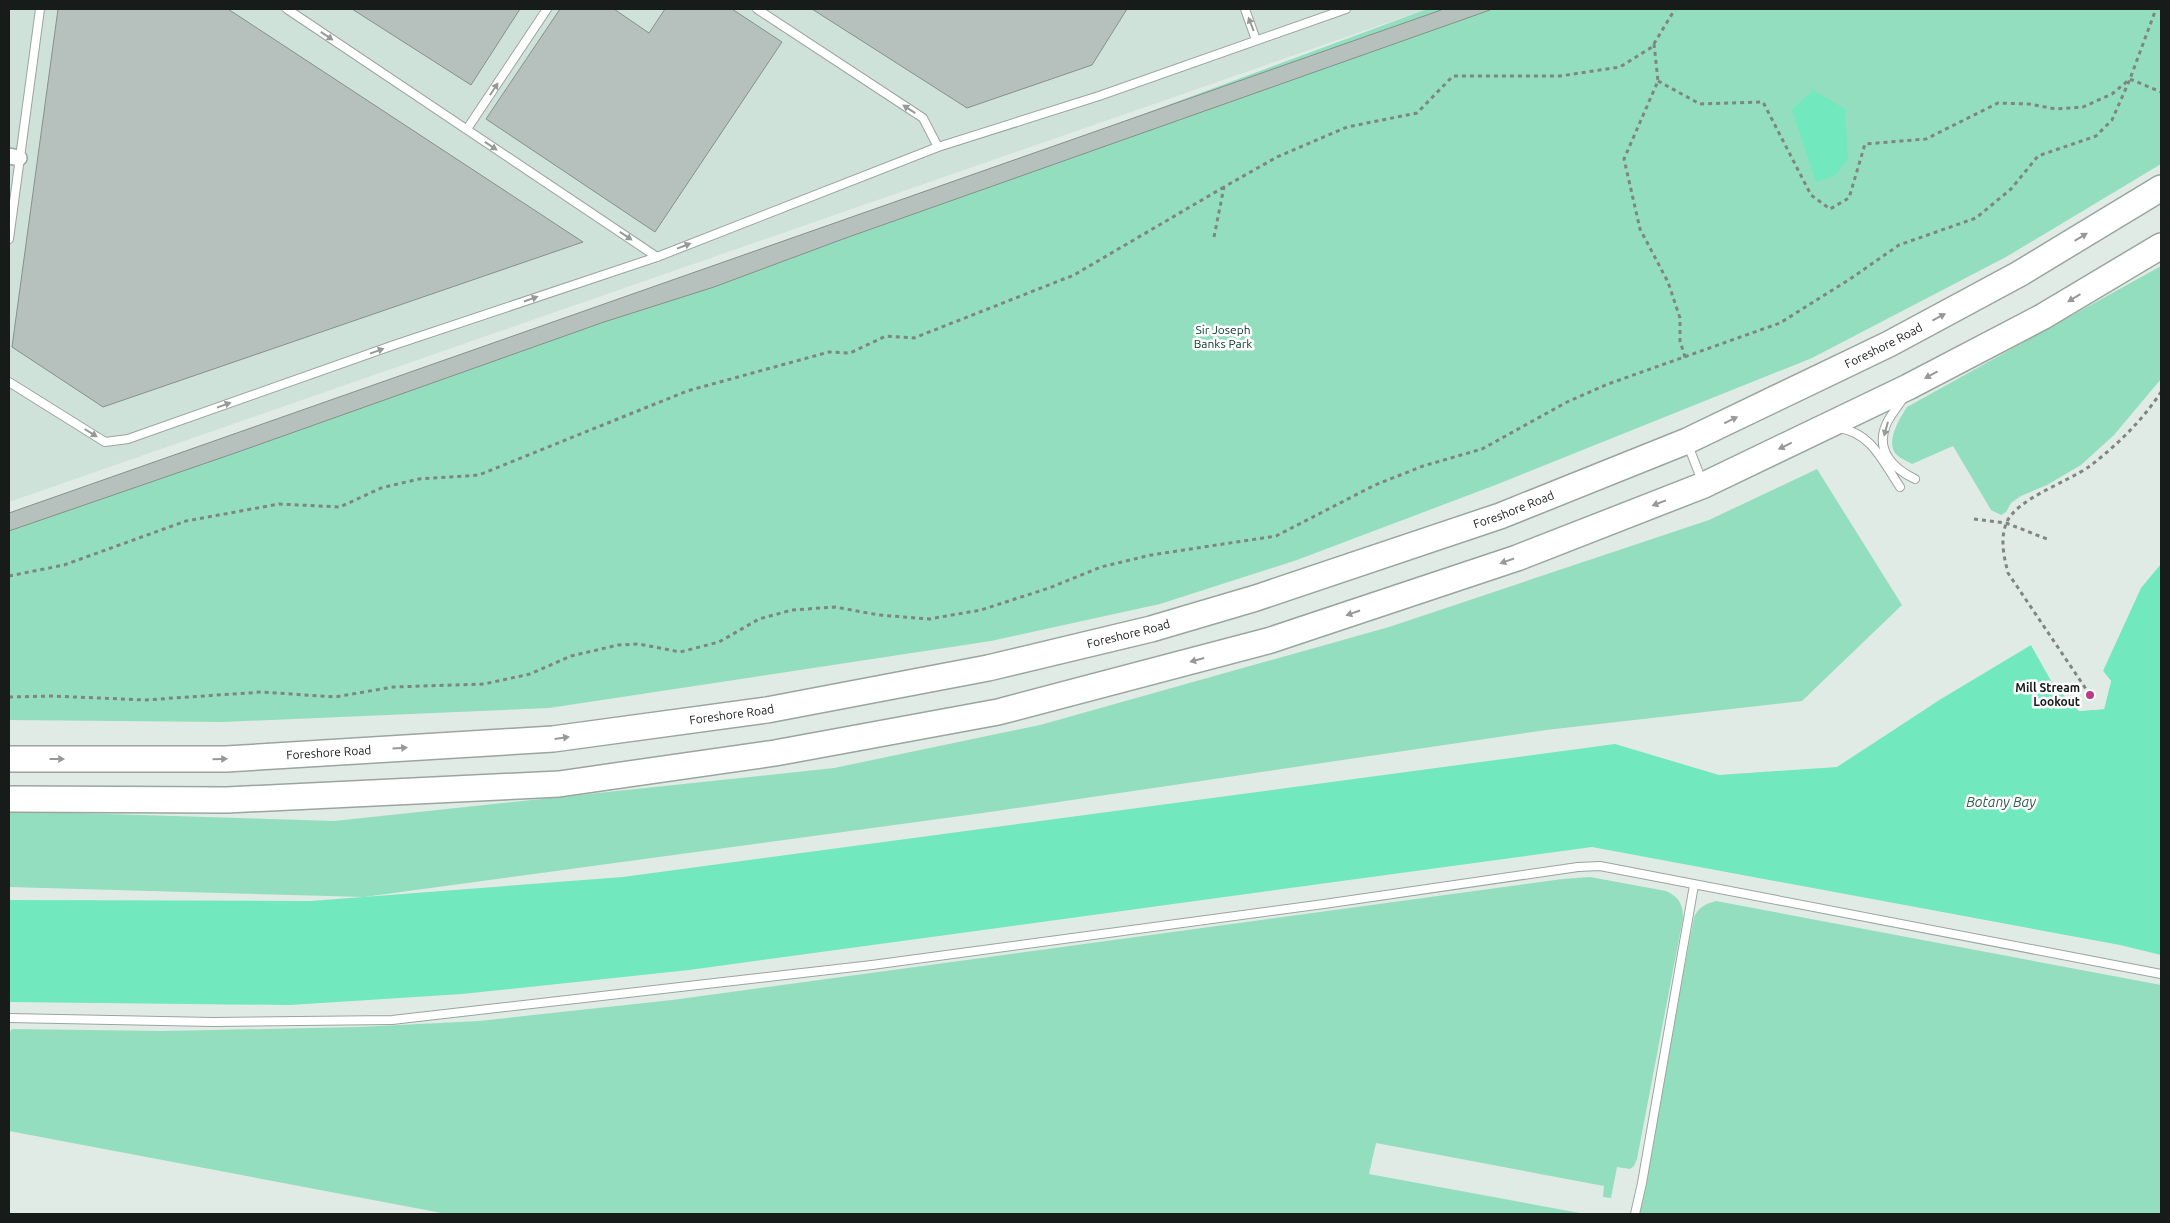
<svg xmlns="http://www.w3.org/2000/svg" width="2170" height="1223" viewBox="0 0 2170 1223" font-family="Ubuntu,sans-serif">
	<rect width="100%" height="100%" fill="#e0ebe6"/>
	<path fill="#cfe2da" d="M9,9H1427L9,502Z"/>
	<path fill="#94dec0" d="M1427,9H2161V164L2006,257L1812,358L1498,484L1297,560L1160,604L991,641L549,708L222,722L9,720V516L1060,145Z
		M2161,266V379L2114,435L2081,465L2047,485L2021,496L2011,503L2006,512L2001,515L1991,510L1953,446L1912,464C1907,461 1899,458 1895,453C1886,440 1900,418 1907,407Z
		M1817,469L1902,605L1802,701L1546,730L990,812L364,897L9,887V811L334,821L834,768L1040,725L1389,627L1709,520Z
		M1590,877L1666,891C1679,897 1683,904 1683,918L1637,1159L1634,1166L1630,1169L1617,1167L1611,1198L1603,1197L1604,1186L1376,1143L1369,1174L1585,1214H447L9,1131V1033L12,1029L163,1031L359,1027L479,1021L672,1000L1562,879Z
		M1716,901L2161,985V1214H1638L1694,917C1699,907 1705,904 1716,901Z"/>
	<path fill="#71e8bd" d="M1813,90L1845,109L1848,160L1834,176L1816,182L1792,110Z
		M2161,564V955L2120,945L1592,847L689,970L462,994L290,1005L9,1002V900L311,901L623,877L1615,744L1719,775L1837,767L1941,699L2031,645L2053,684L2079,711L2104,709L2111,681L2103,671L2141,588Z"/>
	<path fill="#e0ebe6" d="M2031,645L2034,646L2055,683L2080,709L2102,707L2108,681L2100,670L2103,671L2111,681L2104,709L2079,711L2053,684Z"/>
	<path fill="#b6c1bd" stroke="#86908c" d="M58,9H228L583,242L103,407L12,347Z
		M352,9H520L471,85Z
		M560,9H614L649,33L665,9H732L782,42L655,232L486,119Z
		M812,9H1127L1092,65L967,108Z
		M1444,9H1490V10L843,239L714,287L604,322L238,452L9,531V513Z"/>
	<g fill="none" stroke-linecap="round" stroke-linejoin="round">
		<defs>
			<path id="service" d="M287,9L657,257
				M757,9L923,118L938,147
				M1245,9L1256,40
				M467,129L547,9
				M9,239L40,9
				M9,382L105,442L128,439L394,345L657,257L938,147L1099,96L1346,9
				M1903,398C1898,407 1890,415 1886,425C1875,451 1894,469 1915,479
				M1839,428C1872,433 1883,462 1900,487
				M1688,445L1702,481
				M9,1018L213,1022L392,1020L872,965L1324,904L1578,867L1600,866L2161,974
				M1635,1214L1642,1183L1694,885"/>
			<path id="minor" d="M9,156L19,158"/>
			<g id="primary">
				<path id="s1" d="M9,759H226L553,739L767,710L988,668L1151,629L1256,598L1500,516L1687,441L1889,344L2019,274L2161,188"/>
				<path d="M9,799L227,800L559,784L775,753L998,712L1271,640L1517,558L1704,485L1908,387L2042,317L2161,246"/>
			</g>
		</defs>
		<use href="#service" stroke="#9aa5a0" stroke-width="10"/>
		<use href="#minor" stroke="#9aa5a0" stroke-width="18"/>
		<use href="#primary" stroke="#9aa5a0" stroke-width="28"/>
		<path stroke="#7e8682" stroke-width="3" stroke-dasharray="4 4" stroke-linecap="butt" d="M1654,44L1658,81L1624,159L1640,229L1668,282L1680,318V341L1685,357
			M1658,81L1700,104L1763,102L1811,195L1830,209L1849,198L1865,144L1926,139L1998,103L2029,104L2056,109L2083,107L2112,94L2130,79L2161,92
			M1214,237L1224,187L1277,157L1347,127L1417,113L1453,76H1560L1620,67L1652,47L1675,9
			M1974,519L2006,523L2047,539
			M9,576L64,565L186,521L279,504L340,507L381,488L419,479L479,475L687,391L829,352L850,353L886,336L914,338L1074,275L1224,187
			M2090,695L2008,573C2004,557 2000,540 2006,524C2015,499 2068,482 2090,466C2117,445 2142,421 2161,392
			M9,697L52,696L145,700L262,692L335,697L393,687L484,684L530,674L571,656L618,645L639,644L680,652L719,642L759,619L792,610L835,607L879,615L929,619L981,610L1049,588L1101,567L1151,555L1276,536L1375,485L1423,466L1482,449L1567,402L1608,384L1780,323L1850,279L1899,245L1976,218L2011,189L2038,156L2096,136L2112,120L2130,79L2156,9"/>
		<use href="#service" stroke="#fff" stroke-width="8"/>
		<use href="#minor" stroke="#fff" stroke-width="15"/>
		<use href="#primary" stroke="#fff" stroke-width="25"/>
	</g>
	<defs><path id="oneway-solid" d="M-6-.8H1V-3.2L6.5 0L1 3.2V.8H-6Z" transform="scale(1.25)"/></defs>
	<g fill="#979898">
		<use href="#oneway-solid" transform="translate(1251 24) rotate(-111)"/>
		<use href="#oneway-solid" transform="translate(327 36) rotate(34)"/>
		<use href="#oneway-solid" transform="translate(494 89) rotate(-57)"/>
		<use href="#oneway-solid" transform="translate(909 109) rotate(-147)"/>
		<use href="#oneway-solid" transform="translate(491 146) rotate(34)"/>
		<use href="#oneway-solid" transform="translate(626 236) rotate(34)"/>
		<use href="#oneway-solid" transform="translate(2081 237) rotate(-31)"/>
		<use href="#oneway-solid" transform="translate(684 246) rotate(-21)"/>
		<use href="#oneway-solid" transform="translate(2074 298) rotate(149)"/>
		<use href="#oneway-solid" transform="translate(531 299) rotate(-19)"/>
		<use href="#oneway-solid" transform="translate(1939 317) rotate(-28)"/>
		<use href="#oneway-solid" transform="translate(377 351) rotate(-20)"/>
		<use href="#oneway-solid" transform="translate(1931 375) rotate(152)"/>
		<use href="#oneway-solid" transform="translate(224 405) rotate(-20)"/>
		<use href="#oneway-solid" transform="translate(1731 420) rotate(-26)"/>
		<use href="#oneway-solid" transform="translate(1886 429) rotate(105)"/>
		<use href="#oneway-solid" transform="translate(91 433) rotate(32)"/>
		<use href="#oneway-solid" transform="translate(1785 446) rotate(154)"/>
		<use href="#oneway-solid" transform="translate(1659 503) rotate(159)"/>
		<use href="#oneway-solid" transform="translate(1507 561) rotate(161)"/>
		<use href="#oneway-solid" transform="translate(1353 613) rotate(161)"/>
		<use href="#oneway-solid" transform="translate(1197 660) rotate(165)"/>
		<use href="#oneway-solid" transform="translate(562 738) rotate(-8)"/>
		<use href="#oneway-solid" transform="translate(400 748) rotate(-4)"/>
		<use href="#oneway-solid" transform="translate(57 759)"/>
		<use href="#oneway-solid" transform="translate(220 759) rotate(-1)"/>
	</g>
	<circle fill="#ba3a87" stroke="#fff" stroke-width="2" cx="2090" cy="695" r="5"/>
	<g text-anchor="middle" stroke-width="5" stroke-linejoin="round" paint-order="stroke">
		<g font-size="12" fill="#003727" stroke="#fff">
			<text x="1223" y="334">Sir Joseph<tspan x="1223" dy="14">Banks Park</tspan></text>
		</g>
		<g font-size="12" fill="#171b19" stroke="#fff">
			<text dy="4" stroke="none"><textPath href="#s1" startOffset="1940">Foreshore Road</textPath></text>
			<text dy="4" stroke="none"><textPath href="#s1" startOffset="1535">Foreshore Road</textPath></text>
			<text dy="4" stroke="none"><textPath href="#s1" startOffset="1130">Foreshore Road</textPath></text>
			<text dy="4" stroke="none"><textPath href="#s1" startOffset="725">Foreshore Road</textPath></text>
			<text dy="4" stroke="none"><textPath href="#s1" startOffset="320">Foreshore Road</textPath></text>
		</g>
		<g font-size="12" font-weight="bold" fill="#171b19" stroke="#fff" text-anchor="end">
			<text x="2080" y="692">Mill Stream<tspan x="2080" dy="14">Lookout</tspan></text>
		</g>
		<g font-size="14" font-style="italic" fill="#2e5f4d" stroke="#fff">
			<text x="2001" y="807">Botany Bay</text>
		</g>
	</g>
	<rect width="2170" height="1223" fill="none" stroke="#171b19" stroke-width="20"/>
</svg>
